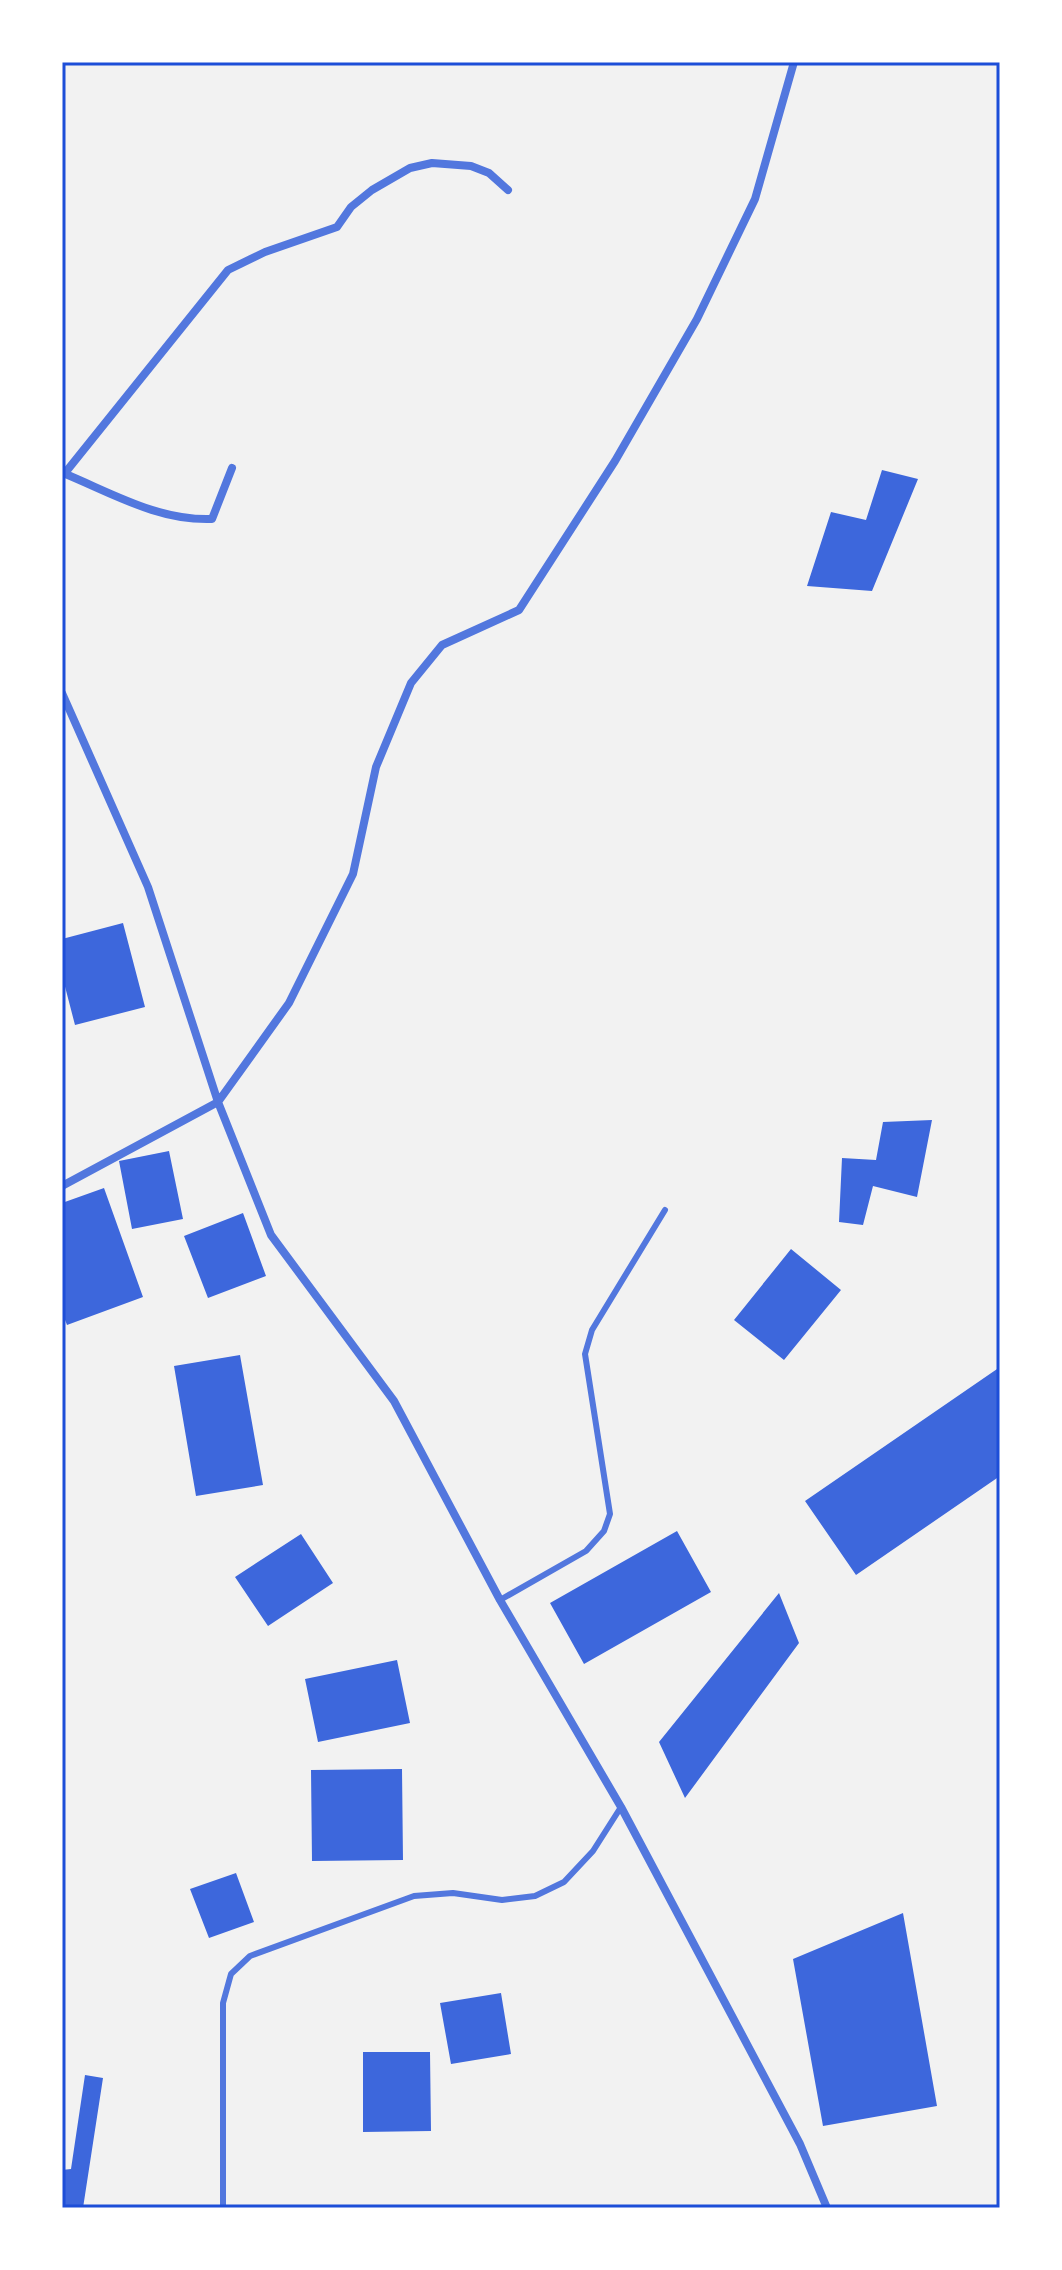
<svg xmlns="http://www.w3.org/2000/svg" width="1062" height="2270" viewBox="0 0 1062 2270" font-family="'Zilla Slab',serif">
	<rect width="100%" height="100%" fill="#f2f2f2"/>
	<path fill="#3d67dc" d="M882,470L918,479L872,591L807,586L831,512L866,520Z
		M123,923L145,1007L75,1025L62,975V939Z
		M932,1120L917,1197L873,1186L863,1225L839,1222L842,1158L876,1160L883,1122Z
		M169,1151L183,1219L132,1229L119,1161Z
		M104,1188L143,1297L67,1325L62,1312V1203Z
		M243,1213L266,1276L208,1298L184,1236Z
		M791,1249L841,1290L784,1360L734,1320Z
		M240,1355L263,1485L196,1496L174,1366Z
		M1000,1367V1476L856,1575L805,1501Z
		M677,1531L711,1592L584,1664L550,1603Z
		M301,1534L333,1583L268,1626L235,1577Z
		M779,1593L799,1643L685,1798L659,1742Z
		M397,1660L410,1723L318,1742L305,1679Z
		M402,1769L403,1860L312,1861L311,1770Z
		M236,1873L254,1922L209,1938L190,1889Z
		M903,1913L937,2106L823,2126L793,1959Z
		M501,1993L511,2054L451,2064L440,2003Z
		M363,2052H430L431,2131L363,2132Z
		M85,2075L103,2078L83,2208H62V2170L71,2169Z"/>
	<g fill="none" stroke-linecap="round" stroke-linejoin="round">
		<path stroke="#5277de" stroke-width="6" d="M500,1600L586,1551L604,1531L610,1514L585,1354L592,1330L665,1210
			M223,2208V2003L231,1974L250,1956L414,1896L453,1893L502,1900L535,1896L564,1882L593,1851L621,1807"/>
		<path stroke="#5277de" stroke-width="8" d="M63,473C112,493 158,521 212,519L232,468
			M65,473L228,270L265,252L337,227L351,207L372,190L410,168L432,163L471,166L489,173L508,190
			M62,693L148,887L218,1102L271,1235L394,1401L500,1600L621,1807L800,2144L827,2208
			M62,1186L218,1102L289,1003L353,874L376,767L411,683L442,645L519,610L615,461L697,319L755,199L794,62"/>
	</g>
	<rect width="1062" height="2270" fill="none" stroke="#ffffff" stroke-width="128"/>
	<rect x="64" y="64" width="934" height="2142" fill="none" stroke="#1d4ed8" stroke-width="3"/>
</svg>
